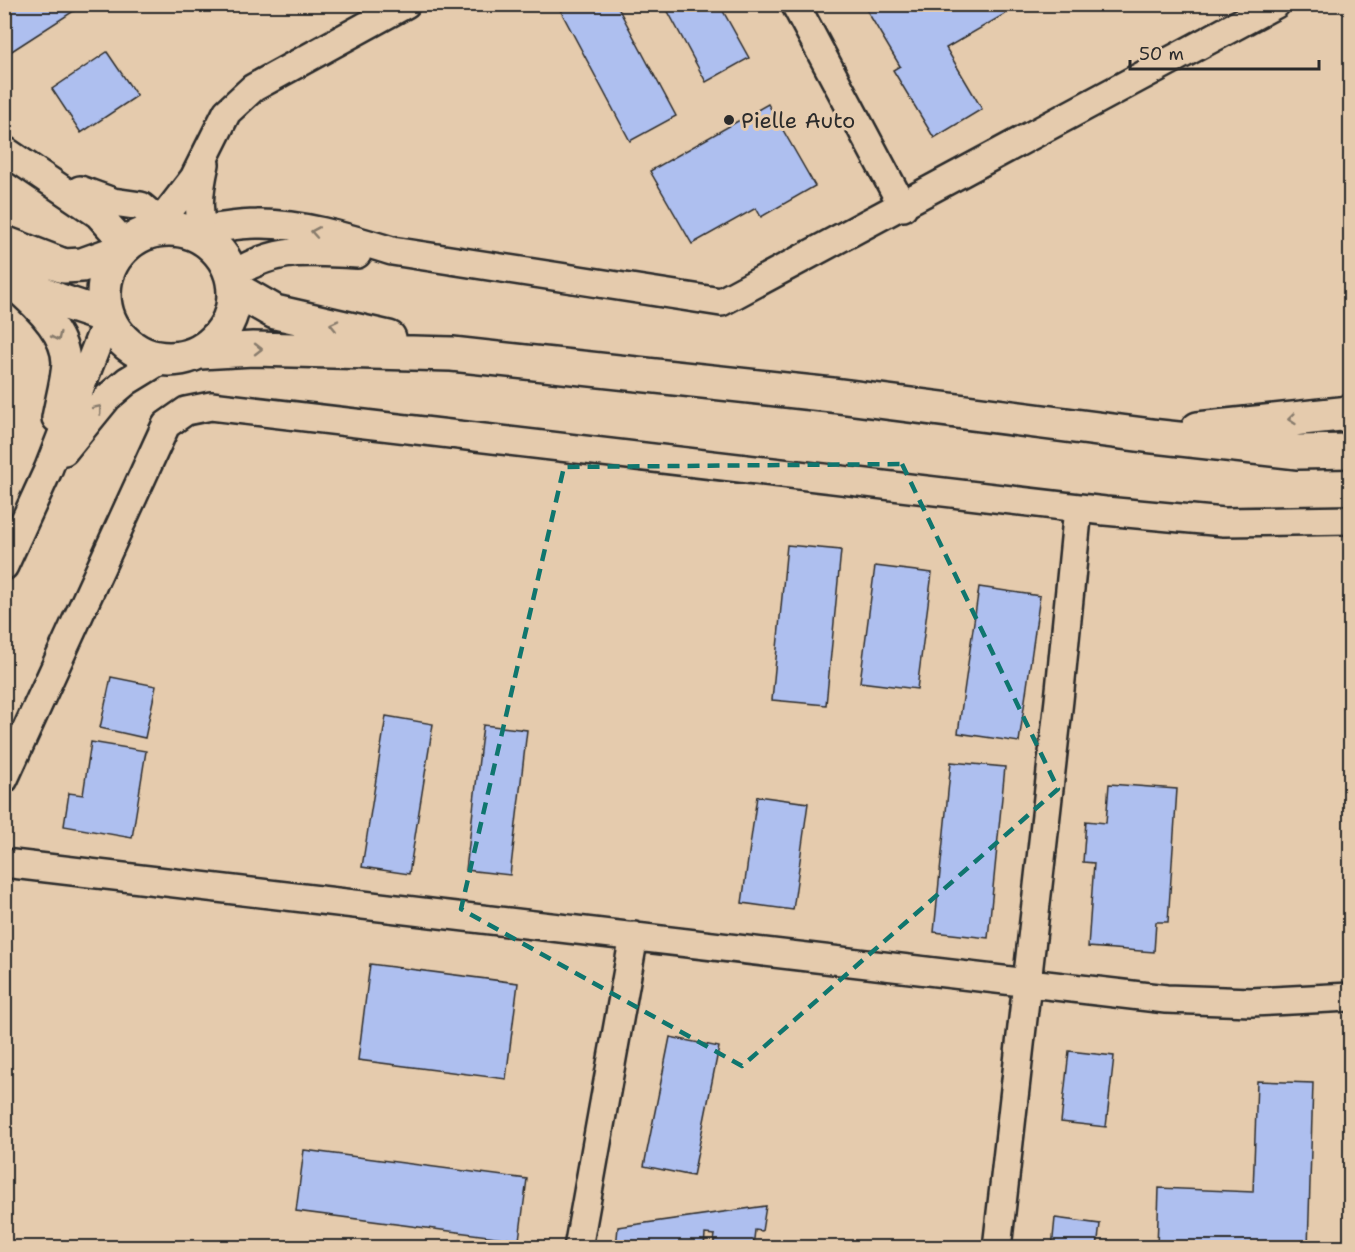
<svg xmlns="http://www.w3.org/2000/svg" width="1355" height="1252" viewBox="0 0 1355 1252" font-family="'Shantell Sans',sans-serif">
	<rect width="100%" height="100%" fill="#e5cbad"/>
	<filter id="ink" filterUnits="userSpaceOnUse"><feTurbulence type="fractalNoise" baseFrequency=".0167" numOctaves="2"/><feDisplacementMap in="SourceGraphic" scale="12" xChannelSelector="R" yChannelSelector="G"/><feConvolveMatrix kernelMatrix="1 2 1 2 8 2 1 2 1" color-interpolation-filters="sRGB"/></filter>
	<g filter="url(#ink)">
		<path fill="#aebfef" stroke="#2b2b2b" stroke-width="1.5" d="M4,4H79L80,7L4,56Z
			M557,4H616L676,116L630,141Z
			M664,4H719L749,58L706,82Z
			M863,4H1016L1017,7L946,48L982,109L934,138L893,70L900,66Z
			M107,52L137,96L81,133L52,89Z
			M768,104L815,186L761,217L756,208L692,244L650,171Z
			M787,545L841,550L826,705L772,700Z
			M875,566L932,573L917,689L860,682Z
			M979,587L1040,596L1019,742L958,733Z
			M111,677L156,686L145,738L100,728Z
			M386,716L433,724L409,874L362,867Z
			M483,725L527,730L510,875L466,870Z
			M91,742L146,751L132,838L64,826L69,793L83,795Z
			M951,762L1005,767L988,938L934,932Z
			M1109,784L1177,789L1168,922H1156L1154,952L1088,947L1094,863L1083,862L1086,821L1106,823Z
			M757,796L808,803L793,910L742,903Z
			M370,964L518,983L506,1079L358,1060Z
			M670,1037L719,1047L693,1176L644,1166Z
			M1069,1051L1114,1056L1106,1127L1061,1122Z
			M1257,1081L1313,1083L1308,1248H1157L1159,1188L1253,1192Z
			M304,1150L527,1179L519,1240L296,1211Z
			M766,1206L762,1231L755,1230L753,1248H713L715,1235L705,1234L704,1248H616L618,1227Z
			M1055,1218L1100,1224L1097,1248H1052Z"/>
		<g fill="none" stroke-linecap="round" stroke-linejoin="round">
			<defs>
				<path id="minor" d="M795,4L903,207
					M4,150L98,214L126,245
					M205,164C199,191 195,216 208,241
					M80,190L113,202L141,206L167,228
					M154,230L194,178L227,112L253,88L406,4
					M184,230C208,231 232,224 257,224C301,223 349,238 392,251L721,302L1276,4
					M232,275C279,246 306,252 357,254
					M12,285C34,303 66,332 66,363C65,381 59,401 56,418
					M64,451L108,397L127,381L163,359
					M4,566L48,470L108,317
					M4,779L166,425L186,411L211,406L1105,511L1224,522L1350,520
					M4,863L1166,999L1252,1002L1350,997
					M578,1248L634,936
					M997,1248L1059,700L1078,508"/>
				<path id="major" d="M104 294a65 65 0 1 1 130 0a65 65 0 1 1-130 0Z
					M4,243L64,266L82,265L118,252
					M4,276L60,301L108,317
					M235,289L275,312L389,338
					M200,352L253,349L452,354L832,395L1152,436L1298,452L1350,451
					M1198,429L1350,413"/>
			</defs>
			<use href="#minor" stroke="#2b2b2b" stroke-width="32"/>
			<use href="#major" stroke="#2b2b2b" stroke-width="38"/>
			<use href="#minor" stroke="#e5cbad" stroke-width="27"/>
			<use href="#major" stroke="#e5cbad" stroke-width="33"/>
		</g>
		<defs><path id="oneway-chevron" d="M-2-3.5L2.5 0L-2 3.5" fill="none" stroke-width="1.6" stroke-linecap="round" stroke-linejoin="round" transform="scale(1.5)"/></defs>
		<g stroke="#887b6c">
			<use href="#oneway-chevron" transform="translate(315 232) rotate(-170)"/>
			<use href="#oneway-chevron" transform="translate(334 325) rotate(-167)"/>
			<use href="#oneway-chevron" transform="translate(57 337) rotate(64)"/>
			<use href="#oneway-chevron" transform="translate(258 349)"/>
			<use href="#oneway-chevron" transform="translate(98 409) rotate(-51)"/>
			<use href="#oneway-chevron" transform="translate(1292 419) rotate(174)"/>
		</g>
	</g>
	<path fill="none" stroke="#0f766e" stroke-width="4.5" stroke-dasharray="12 8" stroke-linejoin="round" d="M902,464L1058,789L742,1066L461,909L564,467Z"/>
	<circle fill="#2b2b2b" stroke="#e5cbad" stroke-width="2" cx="729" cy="120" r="6"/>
	<g text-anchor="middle" stroke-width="6" stroke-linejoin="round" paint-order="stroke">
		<g font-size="22" fill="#2b2b2b" stroke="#e5cbad" text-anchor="start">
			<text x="741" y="128">Pielle Auto</text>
		</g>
	</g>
	<rect width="1355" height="1252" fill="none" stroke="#e5cbad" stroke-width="24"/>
	<rect x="12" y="12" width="1331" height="1228" fill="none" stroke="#2b2b2b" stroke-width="2" filter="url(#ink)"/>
	<path d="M1130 60v9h189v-9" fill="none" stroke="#2b2b2b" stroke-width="3"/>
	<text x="1139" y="60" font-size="18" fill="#2b2b2b" stroke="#e5cbad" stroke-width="4.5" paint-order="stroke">50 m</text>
</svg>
